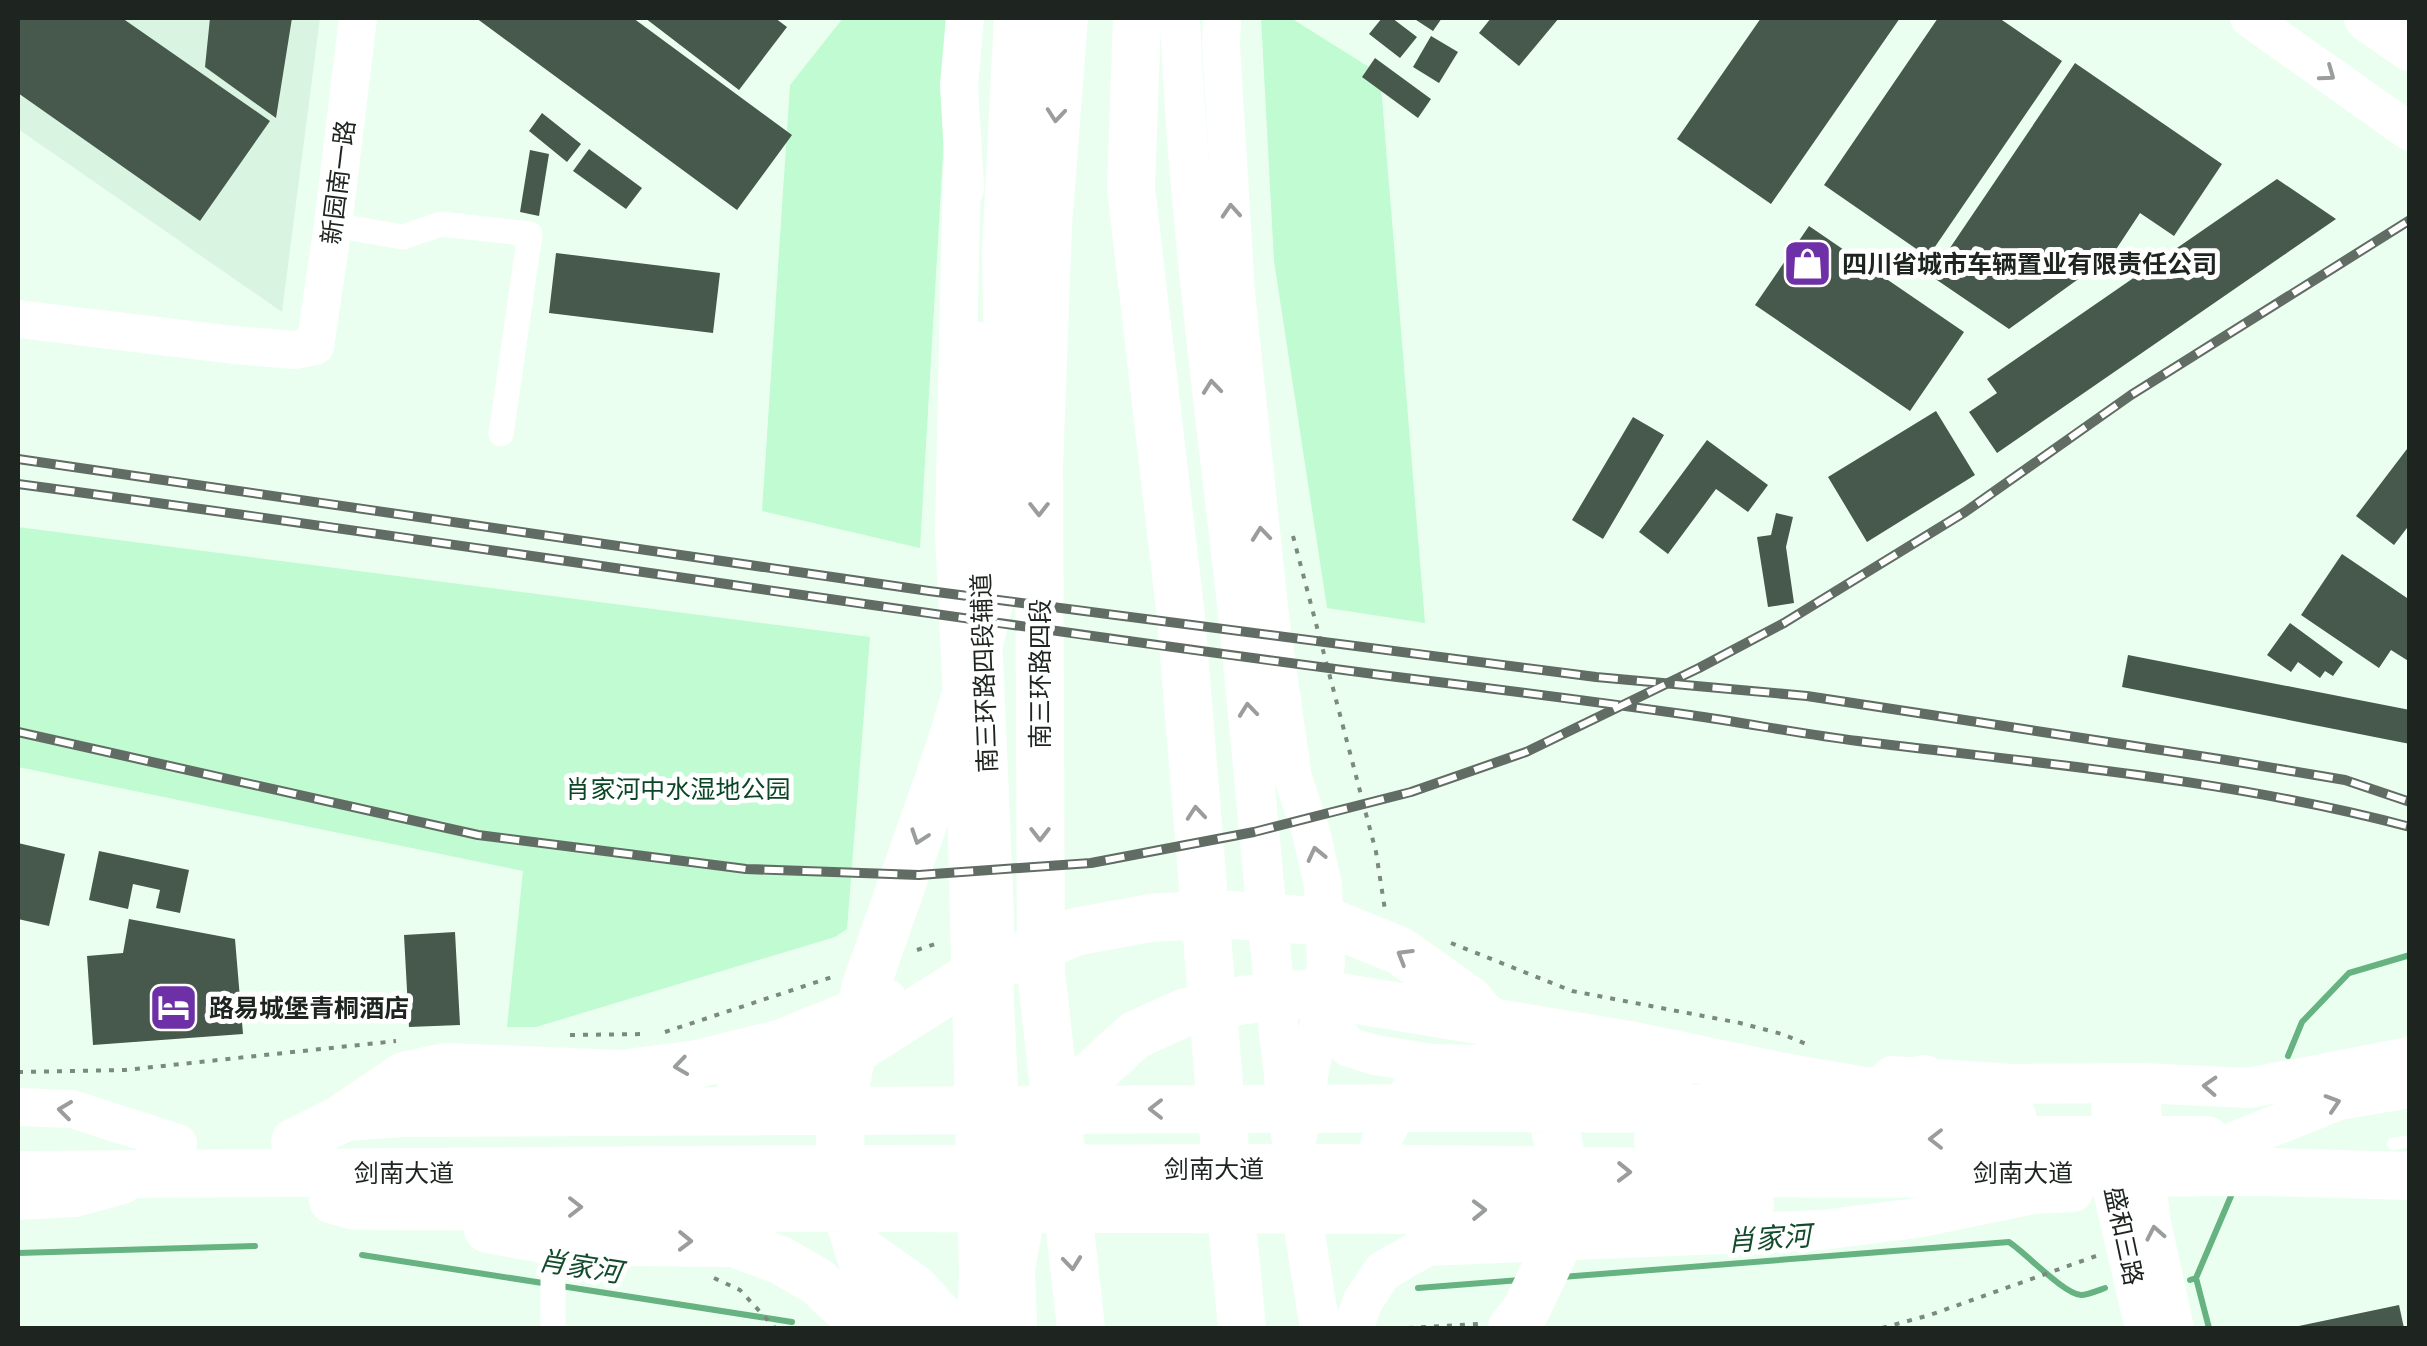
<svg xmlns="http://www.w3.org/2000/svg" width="2427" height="1346" viewBox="0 0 2427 1346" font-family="'Public Sans','Noto Sans SC',sans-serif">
	<rect width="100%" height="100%" fill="#ebfff0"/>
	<path fill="#d9f4e1" d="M18,18H320L282,312L18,129Z"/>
	<path fill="#c1fbd2" d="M843,18H951L920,548L762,511L790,85Z
		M1261,18H1291L1380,74L1425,623L1327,608L1274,261Z
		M18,527L870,637L847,929L835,937L536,1027H507L523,871L18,767Z"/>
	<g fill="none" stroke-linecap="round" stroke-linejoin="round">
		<path stroke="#67b281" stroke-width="6" d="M2288,1056L2302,1022L2349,973L2410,955
			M18,1253L255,1246
			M362,1255L549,1284
			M1562,1277L2009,1242C2027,1254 2064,1294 2081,1295C2088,1295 2099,1290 2105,1288
			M2196,1278L2209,1328
			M2190,1280L2196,1278L2234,1189
			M561,1286L792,1322
			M1418,1288L1520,1280"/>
	</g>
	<path fill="#47584c" d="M18,18H122L270,121L200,221L18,93Z
		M210,18H292L276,118L205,67Z
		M476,18H633L792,135L737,210Z
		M645,18H775L787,27L739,90Z
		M1382,18H1392L1417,37L1400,58L1369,34Z
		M1413,18H1442L1433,31Z
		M1491,18H1559L1519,66L1479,33Z
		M1761,18H1900L1771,204L1677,139Z
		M1938,18H1999L2062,61L1928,257L1824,185Z
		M1431,36L1458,52L1439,83L1413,67Z
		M1375,58L1431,99L1418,118L1362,77Z
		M2075,63L2222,164L2174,236L2140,213L2113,254L2009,329L1931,276Z
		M542,113L581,144L567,162L529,131Z
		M589,149L642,188L626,209L573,171Z
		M530,150L549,154L539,216L520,212Z
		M2277,179L2336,219L1997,453L1969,412L1997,393L1987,379Z
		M1809,226L1964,332L1910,411L1755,305Z
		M556,253L720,273L713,333L549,313Z
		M1936,411L1975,475L1867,542L1828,477Z
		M1633,417L1664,435L1603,539L1572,520Z
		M1707,440L1768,485L1748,512L1716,489L1668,554L1639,532Z
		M2410,445V524L2394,545L2356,516Z
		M1776,513L1793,517L1786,547L1794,603L1768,607L1757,537L1771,535Z
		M2342,554L2410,600V662L2391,650L2379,668L2301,615Z
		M2290,623L2343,662L2333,676L2325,671L2320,678L2298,662L2291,672L2267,655Z
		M2128,655L2410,710V744L2122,687Z
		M18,843L65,854L49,926L18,919Z
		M99,851L189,870L180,913L156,908L160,890L133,884L128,909L89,900Z
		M129,919L235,939L243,1034L93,1045L87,956L123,953Z
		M455,932L460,1025L409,1027L404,935Z
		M2399,1305L2404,1328H2295L2294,1327Z"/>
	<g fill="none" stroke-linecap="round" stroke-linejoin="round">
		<path stroke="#7c897f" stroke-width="4" stroke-dasharray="5 8" stroke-linecap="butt" d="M1293,536L1376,852L1385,910
			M1451,943L1572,991L1740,1023L1782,1034L1811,1046
			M917,950L941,942
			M665,1032L832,977
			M570,1035L646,1034
			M18,1072L125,1070L396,1041
			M714,1278L740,1290L775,1328
			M1408,1328L1478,1324
			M1882,1328L1930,1315L2096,1256"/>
		<path stroke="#fff" stroke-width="12" d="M2393,1144L2410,1141"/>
		<path stroke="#fff" stroke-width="25" d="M333,225L403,237L441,224L530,234L501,434
			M553,1241V1328"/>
		<path stroke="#fff" stroke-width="38" d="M1222,18L1221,46L1236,293L1270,617L1293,778L1311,832L1323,885L1326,963L1320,1018L1298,1136
			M2249,18L2410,132
			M962,168L954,531L965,759L978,1271L976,1328
			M965,189L959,85L965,18
			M18,319L234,345L294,350L315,346L333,225L358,18
			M2110,1082L2112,1191L2144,1328
			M2141,1083L2146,1177L2152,1223L2175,1328
			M18,1107L72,1109L178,1143
			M18,1201L75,1198L123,1185"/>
		<path stroke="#fff" stroke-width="40" d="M1180,18C1188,217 1216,415 1238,613C1257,794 1270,976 1294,1156C1301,1214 1311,1271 1320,1328
			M980,593L981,342
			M983,656L994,916V1002L1003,1198
			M1320,1018L1349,1047L1375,1055L1431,1064L1679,1070
			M1892,1076L2013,1084L2141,1083L2249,1088L2410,1057
			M2181,1163L2339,1100L2410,1088
			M1389,1196C1361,1159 1391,1118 1414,1087
			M1353,1328L1363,1301L1383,1271L1427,1246L1822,1230L1917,1218L2033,1194L2073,1192"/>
		<path stroke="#fff" stroke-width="48" d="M1064,18L1048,226L1039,467L1041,972L1081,1328
			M1137,18L1131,188L1181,617L1221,1108L1242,1328
			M2368,18L2410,47
			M739,1095L792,1081L842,1058L967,979L1075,932L1150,918L1218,914L1329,922L1400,951L1468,999L1529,1070L1552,1116L1562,1160L1563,1186L1556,1247L1526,1310L1512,1328
			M345,1116L404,1076L446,1067L621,1074L697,1064L782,1043L884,1002
			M1658,1140H2206
			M295,1142L345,1117L403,1113L1461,1108L1778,1109L1846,1098L1924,1079
			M18,1175L826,1169L1333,1168L1834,1174L2267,1172L2410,1176
			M333,1200L356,1206L1435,1210L1750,1205
			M488,1229L553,1241L734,1243L780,1260L818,1282L866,1328
			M861,1251L915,1289L950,1328
			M899,1328L866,1273L850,1222L839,1156L844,1093L865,989L949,750L971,678L1007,527L1009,421L1006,253L1018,18
			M1013,1328L1011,1269L1026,1186L1047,1131L1079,1086L1135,1035L1186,1012L1244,1000L1315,993L1629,1045L1783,1077L2012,1117"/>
		<defs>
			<path id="rail" d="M18,459L929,591L1596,677L1807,696L2226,760L2345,780L2410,802
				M18,484C475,545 931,617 1389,676C1489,688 1590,701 1690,715C1746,723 1802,734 1858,741C2042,764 2230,779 2410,827
				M18,732L478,835L746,869L919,875L1091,863L1254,832L1411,792L1526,752L1699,668L1784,623L1965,512L2131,395L2410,220"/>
		</defs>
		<use href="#rail" stroke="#616d64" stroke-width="10"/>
		<use href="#rail" stroke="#fff" stroke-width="6" stroke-dasharray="19" stroke-linecap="butt"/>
	</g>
	<defs><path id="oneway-chevron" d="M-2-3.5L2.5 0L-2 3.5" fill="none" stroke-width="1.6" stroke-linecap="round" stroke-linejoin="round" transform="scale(2.5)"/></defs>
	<g stroke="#9a9d9b">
		<use href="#oneway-chevron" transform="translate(2328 74) rotate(36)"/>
		<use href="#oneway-chevron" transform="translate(1056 115) rotate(95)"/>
		<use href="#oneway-chevron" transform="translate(1231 211) rotate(-94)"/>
		<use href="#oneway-chevron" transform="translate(1212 387) rotate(-96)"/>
		<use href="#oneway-chevron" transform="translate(1039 509) rotate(90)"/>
		<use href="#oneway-chevron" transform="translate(1261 534) rotate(-96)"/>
		<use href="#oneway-chevron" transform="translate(1248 710) rotate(-96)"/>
		<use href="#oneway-chevron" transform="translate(1196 813) rotate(-95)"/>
		<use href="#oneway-chevron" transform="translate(1040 834) rotate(90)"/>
		<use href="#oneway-chevron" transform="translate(919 837) rotate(109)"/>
		<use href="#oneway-chevron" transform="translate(1316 854) rotate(-103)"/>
		<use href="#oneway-chevron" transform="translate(1404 956) rotate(-149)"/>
		<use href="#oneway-chevron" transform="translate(681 1066) rotate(172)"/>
		<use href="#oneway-chevron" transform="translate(2210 1086) rotate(-177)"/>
		<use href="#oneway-chevron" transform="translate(2333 1103) rotate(-18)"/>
		<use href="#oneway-chevron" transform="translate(1156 1109) rotate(180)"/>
		<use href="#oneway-chevron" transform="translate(65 1110) rotate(-173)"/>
		<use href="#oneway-chevron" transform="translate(1936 1139) rotate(180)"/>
		<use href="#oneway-chevron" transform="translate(1624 1172) rotate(1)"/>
		<use href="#oneway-chevron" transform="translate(575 1207)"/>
		<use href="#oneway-chevron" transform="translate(1479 1210) rotate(-1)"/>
		<use href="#oneway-chevron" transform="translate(2155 1233) rotate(-101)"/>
		<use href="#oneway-chevron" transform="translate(685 1241) rotate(1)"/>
		<use href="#oneway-chevron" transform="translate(1072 1263) rotate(84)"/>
	</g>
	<defs>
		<symbol id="shop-square" viewBox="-11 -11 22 22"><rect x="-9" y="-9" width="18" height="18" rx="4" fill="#6e30a6" stroke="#fff"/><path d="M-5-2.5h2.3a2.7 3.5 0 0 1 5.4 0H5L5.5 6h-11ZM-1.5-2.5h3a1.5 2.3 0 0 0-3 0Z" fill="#fff"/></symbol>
		<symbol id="hotel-square" viewBox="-11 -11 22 22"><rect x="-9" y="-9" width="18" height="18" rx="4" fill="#6e30a6" stroke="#fff"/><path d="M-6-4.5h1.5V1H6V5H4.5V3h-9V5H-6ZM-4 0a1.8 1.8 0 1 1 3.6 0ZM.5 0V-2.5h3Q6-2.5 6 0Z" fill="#fff"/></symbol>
	</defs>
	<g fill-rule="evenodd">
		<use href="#shop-square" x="1780" y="236" width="55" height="55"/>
		<use href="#hotel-square" x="146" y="980" width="55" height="55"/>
	</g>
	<g text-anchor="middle" stroke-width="10" stroke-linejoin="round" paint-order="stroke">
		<g font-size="25" fill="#1e2520" stroke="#fff">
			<text transform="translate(338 182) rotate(-83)" y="9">新园南一路</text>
			<text transform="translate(984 673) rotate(-92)" y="9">南三环路四段辅道</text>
			<text transform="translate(1040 674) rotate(-90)" y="9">南三环路四段</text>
			<text x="1214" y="1178">剑南大道</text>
			<text x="404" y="1182">剑南大道</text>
			<text x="2023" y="1182">剑南大道</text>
			<text transform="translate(2124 1236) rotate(78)" y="9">盛和三路</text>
		</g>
		<g font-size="25" font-weight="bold" fill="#1e2520" stroke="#fff" text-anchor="start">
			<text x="1842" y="273">四川省城市车辆置业有限责任公司</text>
			<text x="209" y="1017">路易城堡青桐酒店</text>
		</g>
		<g font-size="25" fill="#0b4626" stroke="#fff">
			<text x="678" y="798">肖家河中水湿地公园</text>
		</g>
		<g font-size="28" font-style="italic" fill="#134c2c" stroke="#fff">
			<text transform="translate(1769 1238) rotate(-4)" y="10">肖家河</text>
			<text transform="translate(580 1266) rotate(9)" y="10">肖家河</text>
		</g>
	</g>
	<rect width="2427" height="1346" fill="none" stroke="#1e2520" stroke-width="40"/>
</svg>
